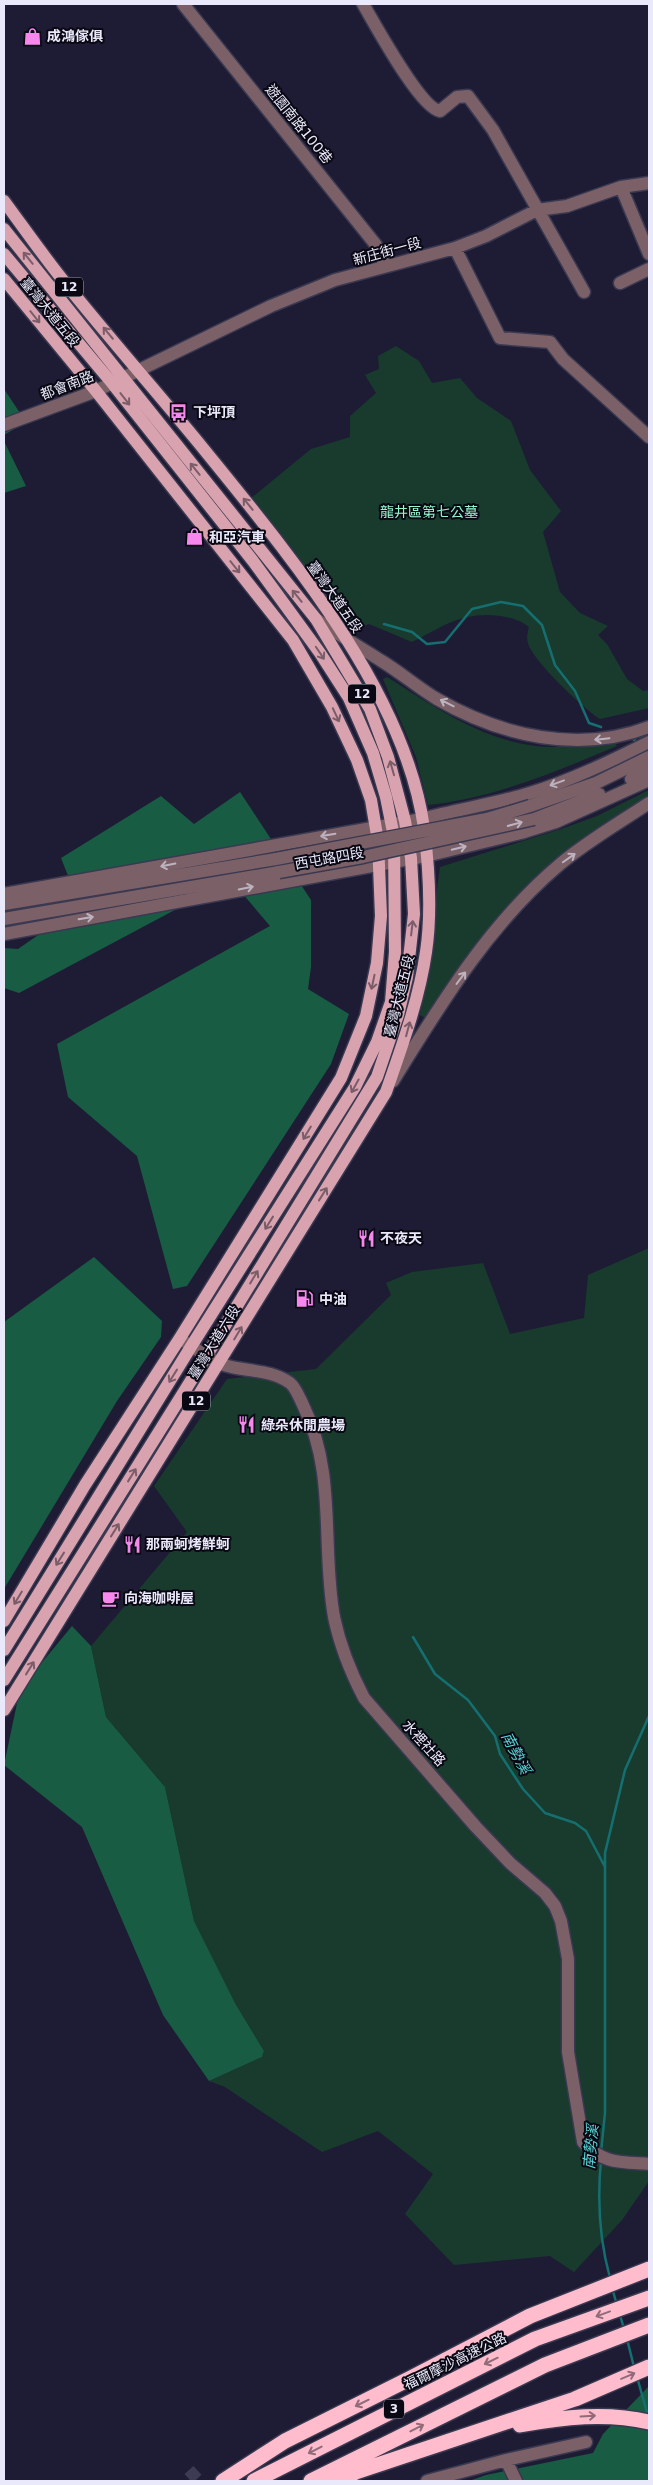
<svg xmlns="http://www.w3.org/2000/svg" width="653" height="2485" viewBox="0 0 653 2485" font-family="'DejaVu Sans','Noto Sans TC',sans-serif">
	<rect width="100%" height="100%" fill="#1e1c35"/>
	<path fill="#183b2d" d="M396,346L419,361L432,383L460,378L477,398L511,421L530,470L561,511L543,532L560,592L580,613L608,626L598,635L607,644L627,679L643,691L649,690V708L600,719C585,710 531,659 528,643C526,638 528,631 529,627C511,613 479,612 457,620C442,625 427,635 412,642L369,624L357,629L250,499L311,449L350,437V416L376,393L365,375L379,369L378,356Z
		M387,677C438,709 491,747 554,747C574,747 595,744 615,743L617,746C557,771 495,798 428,805L416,757L383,679Z
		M649,790V796L546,873L425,1018L420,1015L440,867L561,829L597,816Z
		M649,1248V2181L622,2220L574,2272L550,2256L454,2265L405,2214L433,2174L378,2131L322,2152L225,2087L209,2081L262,2057L264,2051L235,2003L194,1921L165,1787L106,1717L91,1646L187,1532L154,1486L227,1379L316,1369L391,1295L386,1283L412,1272L483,1263L510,1334L584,1318L588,1275Z"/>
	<path fill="#185c43" d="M4,389L26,422L4,435Z
		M4,441L26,486L4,493Z
		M240,792L311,900V967L308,989L349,1014L331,1064L187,1286L173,1289L137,1156L68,1097L57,1044L270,926L231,880L19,993L4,988V948L18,949L80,906L61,858L161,796L194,824Z
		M94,1257L162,1321L161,1337L117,1401L4,1589V1322Z
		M72,1626L91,1646L106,1717L165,1787L194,1921L235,2003L264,2051L262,2057L209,2081L163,2015L82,1827L4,1765L20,1689Z
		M649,2386V2481H469L486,2475L593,2453L603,2434Z"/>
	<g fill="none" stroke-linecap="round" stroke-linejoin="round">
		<path stroke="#156f70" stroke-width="2.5" d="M384,624L412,632L427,644L445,642L472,609L501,602L523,606L542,625L555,665L575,691L589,723L601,727
			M634,740H635
			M413,1637L435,1674L468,1700L495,1736L500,1754L523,1789L545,1813L575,1823L586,1831L605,1867
			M601,2152L605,2113V1853L625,1770L649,1716
			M601,2160C597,2201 599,2238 610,2278
			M612,2288L617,2305
			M620,2315L624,2329
			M627,2339L634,2367
			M637,2377L648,2416"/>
		<path stroke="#3c3b53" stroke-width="12" stroke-dasharray="12 6" stroke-linecap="butt" d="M189,2470L199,2481"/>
		<defs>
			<path id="minor" d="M183,4L376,245L385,266
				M363,4C375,24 420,108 440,111L457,97L468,96L493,130L584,292
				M621,187L649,254
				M455,248L500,338L550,342L563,359L649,437
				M620,283L649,269
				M4,425L96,391L271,306L335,280L455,248L486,236L537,210L567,206L621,187L649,183
				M316,619C337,634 358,646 380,660C400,672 417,687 437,699C501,736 579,754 649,727
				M631,779L649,770
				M530,806L596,783L649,757
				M534,819L599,794
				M4,894L422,819C458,809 495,804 530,793C572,780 611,761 649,742
				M4,904L276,859
				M4,919L279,872
				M4,934L426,856L521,833L556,822L649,780
				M393,1081C440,1005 489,924 559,865C586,842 619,823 649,803
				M182,1340C195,1348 210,1360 224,1365C246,1372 271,1369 290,1383C296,1388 300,1399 303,1405C337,1474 321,1545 334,1617C340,1646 351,1673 364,1698L476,1827L510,1863L545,1893L555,1906L561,1921L568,1959V2052L583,2142C602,2164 622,2162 649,2164
				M506,2460L516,2481
				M427,2481L506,2460L586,2442"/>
			<path id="major" d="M4,201C24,228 44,257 66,284C110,339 157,392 202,447C287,552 405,691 424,828C429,868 432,912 426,952C419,1000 402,1046 386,1092L4,1710
				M4,229L316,619L370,709L388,757L405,821L411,858L414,914L407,977L398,1015L377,1077L207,1355L4,1680
				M4,254L112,383L253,561L320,653L349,698L373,753L386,797L394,837L395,952L391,1002L377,1042L355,1087L192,1345L4,1650
				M4,279L96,391L293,640L332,707L357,760L371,800L378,841L381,916L377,963L366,1016L341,1078L180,1338L85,1485L4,1621"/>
			<path id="highway" d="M520,2425C563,2417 606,2412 649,2422
				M223,2481L285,2441L411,2378L530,2316L649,2269
				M254,2481L535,2339L649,2298
				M311,2481L545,2365L649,2325
				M335,2481L356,2472L575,2399L649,2367"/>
		</defs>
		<use href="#minor" stroke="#3a3951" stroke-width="15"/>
		<use href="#major" stroke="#3a3951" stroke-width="15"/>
		<use href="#highway" stroke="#3a3951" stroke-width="18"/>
		<use href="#minor" stroke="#7b6167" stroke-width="12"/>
		<use href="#major" stroke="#d9a2af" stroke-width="12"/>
		<use href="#highway" stroke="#febccc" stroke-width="15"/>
		<defs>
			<path id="minor-bridge" d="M276,859L487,819L530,806
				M279,872L363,857L534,819"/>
		</defs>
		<use href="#minor-bridge" stroke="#3a3951" stroke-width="15" stroke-linecap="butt"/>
		<use href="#minor-bridge" stroke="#7b6167" stroke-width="12"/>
	</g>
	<defs><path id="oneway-shaft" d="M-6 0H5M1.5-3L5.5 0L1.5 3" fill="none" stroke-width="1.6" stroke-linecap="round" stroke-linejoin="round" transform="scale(1.25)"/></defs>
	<g stroke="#7b5d69">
		<use href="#oneway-shaft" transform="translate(28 258) rotate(-129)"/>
		<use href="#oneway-shaft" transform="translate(35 317) rotate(51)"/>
		<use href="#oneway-shaft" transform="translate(108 333) rotate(-130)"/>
		<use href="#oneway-shaft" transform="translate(125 399) rotate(52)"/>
		<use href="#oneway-shaft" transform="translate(195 469) rotate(-129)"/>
		<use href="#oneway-shaft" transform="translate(248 504) rotate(-129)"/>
		<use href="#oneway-shaft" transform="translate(235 567) rotate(51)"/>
		<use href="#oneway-shaft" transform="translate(297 596) rotate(-129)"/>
		<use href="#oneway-shaft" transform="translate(320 653) rotate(56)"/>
		<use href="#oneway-shaft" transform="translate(336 715) rotate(65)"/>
		<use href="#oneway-shaft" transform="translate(392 768) rotate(-106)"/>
		<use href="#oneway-shaft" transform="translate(412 928) rotate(-83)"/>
		<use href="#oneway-shaft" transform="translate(373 982) rotate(102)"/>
		<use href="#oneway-shaft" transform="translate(408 1029) rotate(-75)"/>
		<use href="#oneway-shaft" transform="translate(355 1086) rotate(119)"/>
		<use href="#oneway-shaft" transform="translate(307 1133) rotate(121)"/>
		<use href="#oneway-shaft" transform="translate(323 1194) rotate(-58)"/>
		<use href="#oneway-shaft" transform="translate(269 1223) rotate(122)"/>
		<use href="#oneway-shaft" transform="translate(254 1277) rotate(-59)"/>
		<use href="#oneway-shaft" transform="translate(238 1333) rotate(-59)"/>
		<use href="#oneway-shaft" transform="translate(173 1376) rotate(122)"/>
		<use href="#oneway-shaft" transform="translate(132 1475) rotate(-58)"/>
		<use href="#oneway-shaft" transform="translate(115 1530) rotate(-58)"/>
		<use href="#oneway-shaft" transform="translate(60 1559) rotate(122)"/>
		<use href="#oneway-shaft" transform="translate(18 1598) rotate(121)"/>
		<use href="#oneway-shaft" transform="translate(30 1668) rotate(-58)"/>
	</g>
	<g stroke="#bdb3c0">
		<use href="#oneway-shaft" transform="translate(447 703) rotate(-153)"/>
		<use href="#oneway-shaft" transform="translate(602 739) rotate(174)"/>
		<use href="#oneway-shaft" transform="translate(557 783) rotate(160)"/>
		<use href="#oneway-shaft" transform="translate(515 824) rotate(-15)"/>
		<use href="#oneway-shaft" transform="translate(328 835) rotate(170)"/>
		<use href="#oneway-shaft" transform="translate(459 848) rotate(-13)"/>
		<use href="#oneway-shaft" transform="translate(569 858) rotate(-35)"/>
		<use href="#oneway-shaft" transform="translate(168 865) rotate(169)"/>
		<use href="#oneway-shaft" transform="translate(246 888) rotate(-11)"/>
		<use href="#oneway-shaft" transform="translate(86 918) rotate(-9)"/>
		<use href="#oneway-shaft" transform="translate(461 978) rotate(-53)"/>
	</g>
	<g stroke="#906b79">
		<use href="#oneway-shaft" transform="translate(603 2314) rotate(160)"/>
		<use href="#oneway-shaft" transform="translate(491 2361) rotate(154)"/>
		<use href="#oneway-shaft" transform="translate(628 2376) rotate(-23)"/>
		<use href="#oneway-shaft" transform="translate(362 2403) rotate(154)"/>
		<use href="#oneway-shaft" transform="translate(588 2416) rotate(-3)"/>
		<use href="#oneway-shaft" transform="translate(417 2428) rotate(-27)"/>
		<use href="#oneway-shaft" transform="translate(315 2450) rotate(153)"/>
	</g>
	<defs>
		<symbol id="shop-bare" viewBox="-9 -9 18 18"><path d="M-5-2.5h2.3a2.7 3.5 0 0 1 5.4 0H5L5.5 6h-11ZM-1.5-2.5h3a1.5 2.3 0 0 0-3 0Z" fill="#f688ed" stroke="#090813" stroke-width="2.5" paint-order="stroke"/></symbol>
		<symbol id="bus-bare" viewBox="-9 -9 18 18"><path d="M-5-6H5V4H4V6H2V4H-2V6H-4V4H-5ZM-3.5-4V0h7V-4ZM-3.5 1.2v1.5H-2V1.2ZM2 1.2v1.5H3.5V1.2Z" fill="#f688ed" stroke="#090813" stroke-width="2.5" paint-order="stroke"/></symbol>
		<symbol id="restaurant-bare" viewBox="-9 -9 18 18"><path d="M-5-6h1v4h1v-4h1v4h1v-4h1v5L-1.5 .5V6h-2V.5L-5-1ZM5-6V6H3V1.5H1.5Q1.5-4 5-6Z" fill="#f688ed" stroke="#090813" stroke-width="2.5" paint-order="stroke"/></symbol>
		<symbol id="fuel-bare" viewBox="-9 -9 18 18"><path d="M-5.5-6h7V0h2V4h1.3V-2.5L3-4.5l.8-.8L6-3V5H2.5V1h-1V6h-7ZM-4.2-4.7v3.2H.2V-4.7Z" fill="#f688ed" stroke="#090813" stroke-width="2.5" paint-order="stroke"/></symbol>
		<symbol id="cafe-bare" viewBox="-9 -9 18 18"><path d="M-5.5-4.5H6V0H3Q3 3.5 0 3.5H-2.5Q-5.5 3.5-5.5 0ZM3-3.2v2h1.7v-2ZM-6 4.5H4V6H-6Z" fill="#f688ed" stroke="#090813" stroke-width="2.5" paint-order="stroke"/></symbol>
	</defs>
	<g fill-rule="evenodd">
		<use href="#shop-bare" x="20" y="24" width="25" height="25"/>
		<use href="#bus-bare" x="166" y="400" width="25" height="25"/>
		<use href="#shop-bare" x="182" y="524" width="25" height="25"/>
		<use href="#restaurant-bare" x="354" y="1226" width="25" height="25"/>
		<use href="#fuel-bare" x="292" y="1286" width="25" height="25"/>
		<use href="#restaurant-bare" x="234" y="1412" width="25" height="25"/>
		<use href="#restaurant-bare" x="120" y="1532" width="25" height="25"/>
		<use href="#cafe-bare" x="98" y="1586" width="25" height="25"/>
	</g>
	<g text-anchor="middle" stroke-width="4" stroke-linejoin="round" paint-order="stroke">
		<g fill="#090813" stroke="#a6a6b5" stroke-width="1">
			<rect x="55" y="277.5" width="28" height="19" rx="4"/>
			<rect x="348" y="684.5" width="28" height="19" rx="4"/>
			<rect x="182" y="1391.5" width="28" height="19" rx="4"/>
			<rect x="384" y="2399.5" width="20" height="19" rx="4"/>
		</g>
		<g font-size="12" font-weight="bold" fill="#e9e9fb">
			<text x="69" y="291">12</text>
			<text x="362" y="698">12</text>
			<text x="196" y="1405">12</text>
			<text x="394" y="2413">3</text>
		</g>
		<g font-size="14" font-weight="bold" fill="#e9e9fb" stroke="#090813" text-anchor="start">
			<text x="47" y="41">成鴻傢俱</text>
			<text x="193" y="417">下坪頂</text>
			<text x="209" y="542">和亞汽車</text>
			<text x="380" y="1243">不夜天</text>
			<text x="319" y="1304">中油</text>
			<text x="261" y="1430">綠朵休閒農場</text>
			<text x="146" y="1549">那兩蚵烤鮮蚵</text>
			<text x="124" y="1603">向海咖啡屋</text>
		</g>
		<g font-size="14" fill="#e9e9fb" stroke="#090813">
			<text transform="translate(299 124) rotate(51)" y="5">遊園南路100巷</text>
			<text transform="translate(387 251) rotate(-15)" y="5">新庄街一段</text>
			<text transform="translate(50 312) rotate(51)" y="5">臺灣大道五段</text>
			<text transform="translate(67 385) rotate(-21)" y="5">都會南路</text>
			<text transform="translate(335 597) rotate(55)" y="5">臺灣大道五段</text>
			<text transform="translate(329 858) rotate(-10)" y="5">西屯路四段</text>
			<text transform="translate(399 996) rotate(-76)" y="5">臺灣大道五段</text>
			<text transform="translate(214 1342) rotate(-58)" y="5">臺灣大道六段</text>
			<text transform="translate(424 1743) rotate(48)" y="5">水裡社路</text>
			<text transform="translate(455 2361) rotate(-26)" y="5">福爾摩沙高速公路</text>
		</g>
		<g font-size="14" fill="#97f6cc" stroke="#090813">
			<text x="429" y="517">龍井區第七公墓</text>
		</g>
		<g font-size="15" font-style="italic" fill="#5bd6d7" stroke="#090813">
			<text transform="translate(516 1753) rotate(62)" y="5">南勢溪</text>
			<text transform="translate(591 2147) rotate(-85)" y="5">南勢溪</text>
		</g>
	</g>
	<rect width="653" height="2485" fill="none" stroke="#e9e9fb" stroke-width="10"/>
</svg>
